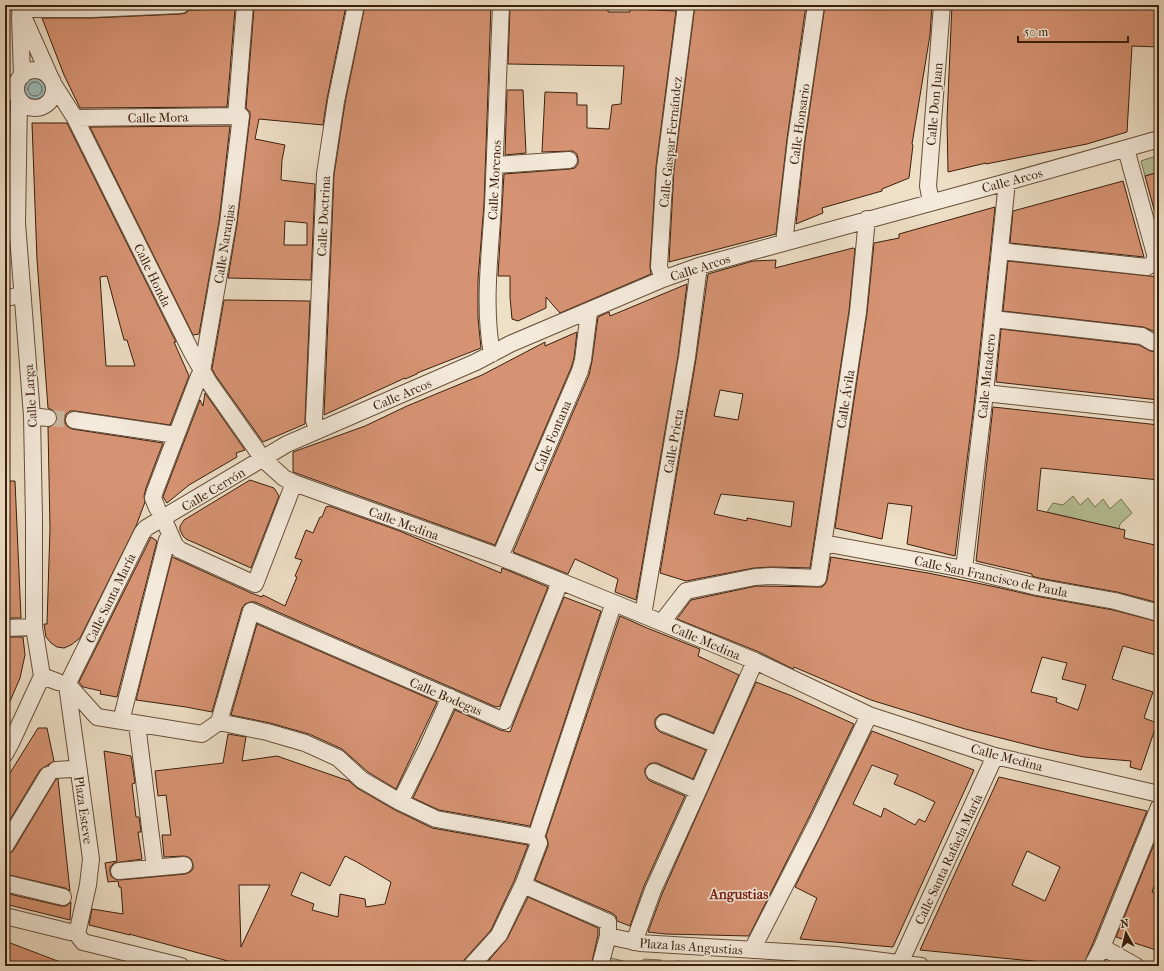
<svg xmlns="http://www.w3.org/2000/svg" width="1164" height="971" viewBox="0 0 1164 971" font-family="'IM FELL French Canon',serif">
	<rect width="100%" height="100%" fill="#eedfc7"/>
	<filter id="stains"><feTurbulence type="fractalNoise" baseFrequency=".005" numOctaves="4"/><feColorMatrix values="0 0 0 0 .2 0 0 0 0 .09 0 0 0 0 .02 0 0 0 .5 -.17"/></filter>
	<radialGradient id="worn" r=".72"><stop offset=".6" stop-color="#630" stop-opacity="0"/><stop offset="1" stop-color="#630" stop-opacity=".3"/></radialGradient>
	<path fill="#b6c298" stroke="#787052" d="M1159,155V172L1145,176L1141,161Z
		M1073,496L1080,505L1088,498L1095,507L1103,499L1110,509L1121,499L1132,513L1120,524L1119,529L1047,512L1053,503L1063,505Z
		M611,958L631,963L630,966H609Z
		M644,959L661,960L660,966H639L640,962Z
		M676,961L705,963V966H675Z"/>
	<path fill="#9bbcba" stroke="#747d74" d="M24 89a11 11 0 1 1 22 0a11 11 0 1 1-22 0Z"/>
	<g fill="none" stroke-linecap="round" stroke-linejoin="round">
		<path stroke="#6a6e62" stroke-width="1" d="M28 89a7 7 0 1 1 14 0a7 7 0 1 1-14 0Z"/>
	</g>
	<path fill="#d69373" stroke="#3a1f0b" fill-rule="evenodd" d="M365,5H491L484,204L478,280V318L481,348L417,373V374L405,379V378L324,415L334,175L345,103Z
		M695,5H806L787,139L776,234L669,262L674,169Z
		M825,5H932L930,35L912,144L913,145L909,178L882,189V191L822,208L823,213L796,224L805,141Z
		M952,5H1159V47L1132,46L1127,132L1087,144L986,164V163L948,172L947,119Z
		M336,6H346L327,99L323,125L259,119L255,139L285,145L282,160L281,180L315,184L311,280L228,278L237,224L250,117V112L246,108L254,8ZM285,221L307,223V245H284Z
		M510,6L608,7V12H630V9L676,11L656,167L650,266L651,274L560,313L546,297V308L518,321L512,319L510,297V276H498L504,174L570,169L575,168L578,164V159L577,154L573,151L542,152L545,92L577,93V105H587V128L609,129L612,105L621,104L624,66L508,64Z
		M229,9H235L227,107L80,108L64,75L42,18H92L181,14L186,13L189,10Z
		M507,90H523L526,153L505,155Z
		M32,123H67L176,342H174L189,376L170,425L75,411H70L66,414L65,418V423L68,427L72,429L163,443L146,488L144,496L145,502L136,526L80,638L71,645L64,648L57,647L51,643L46,637L44,624H47L50,528L48,427L55,424L57,419V415L54,411L48,408L37,260ZM107,276L124,340H127L135,366H106L100,277Z
		M230,126L219,222L199,334L193,335L90,127Z
		M1159,172V213H1155L1145,176Z
		M1123,181L1144,257L1010,243L1013,211Z
		M995,207L974,405L955,556L907,544L912,506L888,503L882,539L835,528L867,313L874,243L899,238V234Z
		M853,248L855,249L849,311L810,568L772,567L754,568L686,581L660,573L696,359L708,274L753,261L776,260L775,268ZM720,390L743,394L738,420L714,416ZM721,494L794,502L791,527L747,518V521L714,514Z
		M1008,261L1159,277V333L1143,327L1003,311Z
		M687,284L678,356L636,600L615,592L618,579L575,559L568,574L513,552L589,375L592,361L598,317L609,312L610,316Z
		M224,300L310,301L305,420V424L263,442L216,376L212,369Z
		M1001,329L1139,345L1150,351L1159,352V400L996,382Z
		M577,332L574,358L571,368L495,545L293,472V452L365,426L407,406L482,375L545,342V346Z
		M205,393L245,450L236,453L237,457L189,485L167,503L163,497L164,494L200,400L203,406Z
		M993,407L1159,425V480L1041,468L1037,510L1125,530L1124,538L1159,546V603L1117,592L1039,578L1032,576V574L976,561Z
		M250,480L274,488L279,496L251,568L186,539L183,536L180,530V526L184,520Z
		M5,481H15L21,618H5Z
		M329,506L397,530L501,573L502,568L548,587L500,706L496,707L255,602H250L245,604L242,608L212,712L186,707L136,700L172,557L251,593L262,597L263,595L285,606L297,577L295,576L302,560L295,558L306,530L313,533L320,517H322L326,507Z
		M151,537L157,541L117,697L100,694L101,691L83,687L79,682Z
		M831,557L928,573L996,587L1035,596L1113,610L1159,622V656L1123,646L1112,679L1153,692L1144,718L1157,723L1141,770L1130,767L1131,761L1084,757L1040,748L965,729L871,700L794,667L793,669L759,652L677,619L691,600L756,586L822,587L825,584L827,580ZM1042,657L1067,663L1062,679L1086,685L1078,710L1056,702L1057,698L1031,692Z
		M564,597L601,611L530,826L439,810L413,798L436,750L455,710L500,730L510,732Z
		M620,616L647,628L700,649L698,656L739,675L713,733L667,714H662L659,715L655,719V725L656,728L660,732L706,750L693,779L657,763H653L649,764L645,769V773L647,778L650,781L685,796L644,886L630,926L617,921L616,916L612,913L535,880L548,846V842L546,836Z
		M257,624L437,702L396,789L368,772L342,749L309,734L270,723L231,715Z
		M5,637H23L25,655L20,678L5,713Z
		M756,682L792,696L854,724L808,819L749,936L666,934L648,932L662,894Z
		M38,728H47L54,761L40,770L5,828V781Z
		M872,731L974,770L893,947L800,939L817,898L795,887L825,827ZM872,765L898,775L894,784L916,793L935,802L925,822L919,819L915,825L884,808L881,817L853,804Z
		M228,734L246,737L242,761L277,756L349,781L357,788L395,810L432,828L528,845L514,881L491,930L464,960L462,966H246L129,934L130,935L89,925L92,909L123,914L121,887H119L118,881L108,882L105,863L117,861L104,751L131,756L135,783L132,784L136,817H139L141,832H138L142,859L114,863L110,867V872L111,876L115,879L120,880L185,874L190,872L193,869V864L191,859L188,857L184,856L164,857L162,835H171L166,795L158,796L155,771L223,763ZM345,856L357,862L391,882L385,904L366,907L365,899L340,894L338,917L312,910L314,904L291,895L301,872L330,886ZM239,885H270L241,947Z
		M999,777L1147,811L1093,943L1083,966L920,950ZM1027,851L1060,867L1045,901L1012,885Z
		M56,779H58L70,891L65,888L5,874V855L9,854L13,851Z
		M1159,832V872L1152,892L1159,894V951L1116,937Z
		M5,893L61,906H66L71,902L70,920L5,904Z
		M528,897L598,928V935L591,966H484L507,939Z
		M5,941L68,965L67,966H5Z"/>
	<g fill="none" stroke-linecap="round" stroke-linejoin="round">
		<path stroke="#cab9a1" stroke-width="16" stroke-dasharray="16 8" stroke-linecap="butt" d="M48,418L74,420"/>
		<defs>
			<path id="minor" d="M18,5L51,79
				M20,9H92L181,5
				M20,16L22,76
				M16 89a19 19 0 1 1 38 0a19 19 0 1 1-38 0Z
				M54,85L75,118L190,349L208,381L263,459L284,478L294,483L500,557L614,603L755,661L869,715L995,756L1159,794
				M19,99L17,223L32,416L34,519V627L42,676L58,682
				M236,116L245,5
				M75,118L241,116L228,223L202,371
				M495,165L569,160
				M931,202L928,186L942,5
				M784,243L796,140L816,5
				M1000,251L1147,267C1153,264 1156,261 1155,254L1126,149
				M663,279L659,267L665,168L686,5
				M6,298L22,295
				M993,319L1142,336L1152,342L1159,343
				M492,354C483,306 490,254 493,205C496,139 498,72 501,5
				M985,393L1159,412
				M32,416L48,418
				M74,420L176,435
				M317,430L314,420L325,174L336,101L356,5
				M157,508L153,498L155,491L199,376
				M163,518L175,545L180,550L255,584L294,483
				M823,543L964,569L1037,587L1115,601L1159,613
				M500,557L580,371L583,360L589,312
				M964,569L985,393L1007,182
				M643,615L687,357L699,266
				M662,622L686,591L755,577L772,576L818,578L858,312L867,219
				M5,628L34,627
				M71,688L97,717L202,734L219,722L267,732L305,743L338,758L362,780L400,802L436,819L536,837
				M121,721L167,540
				M219,722L251,611L504,721L560,582
				M664,723L718,745
				M137,724L155,868
				M5,754L11,743L42,676
				M56,770L71,769
				M654,772L698,791
				M400,802L428,746L450,697
				M5,846L48,775
				M119,871L184,865
				M5,883L63,897
				M523,885L608,922V936
				M5,916L70,932
				M634,942L653,890L698,791L755,661
				M1102,947L1136,966
				M752,950L817,823L869,715
				M900,963L995,756
				M181,966L83,942L77,934L88,885L91,859L67,685L142,533L146,528L287,444L476,362L510,344L663,279L699,266L1007,182L1159,139
				M471,966L499,935L523,885L539,843L536,837L611,611
				M600,966L608,936L640,943L836,955L921,966
				M1092,966L1102,947L1159,807"/>
		</defs>
		<use href="#minor" stroke="#674f3a" stroke-width="18"/>
		<use href="#minor" stroke="#f4eadb" stroke-width="16"/>
	</g>
	<g text-anchor="middle" stroke-width="3" stroke-linejoin="round" paint-order="stroke">
		<g font-size="13" fill="#3a1f0b" stroke="#f4eadb">
			<text transform="translate(934 104) rotate(-85)" y="5">Calle Don Juan</text>
			<text transform="translate(158 117) rotate(-1)" y="5">Calle Mora</text>
			<text transform="translate(799 124) rotate(-82)" y="5">Calle Honsario</text>
			<text transform="translate(670 142) rotate(-84)" y="5">Calle Gaspar Fernández</text>
			<text transform="translate(494 180) rotate(-87)" y="5">Calle Morenos</text>
			<text transform="translate(1012 180) rotate(-15)" y="5">Calle Arcos</text>
			<text transform="translate(323 216) rotate(-87)" y="5">Calle Doctrina</text>
			<text transform="translate(224 244) rotate(-81)" y="5">Calle Naranjas</text>
			<text transform="translate(700 267) rotate(-18)" y="5">Calle Arcos</text>
			<text transform="translate(153 275) rotate(64)" y="5">Calle Honda</text>
			<text transform="translate(986 376) rotate(-84)" y="5">Calle Matadero</text>
			<text transform="translate(402 394) rotate(-23)" y="5">Calle Arcos</text>
			<text transform="translate(30 396) rotate(-94)" y="5">Calle Larga</text>
			<text transform="translate(845 399) rotate(-81)" y="5">Calle Ávila</text>
			<text transform="translate(552 436) rotate(-67)" y="5">Calle Fontana</text>
			<text transform="translate(673 441) rotate(-80)" y="5">Calle Prieta</text>
			<text transform="translate(213 489) rotate(-31)" y="5">Calle Cerrón</text>
			<text transform="translate(404 523) rotate(20)" y="5">Calle Medina</text>
			<text transform="translate(991 576) rotate(12)" y="5">Calle San Francisco de Paula</text>
			<text transform="translate(110 598) rotate(-64)" y="5">Calle Santa María</text>
			<text transform="translate(706 641) rotate(23)" y="5">Calle Medina</text>
			<text transform="translate(446 696) rotate(23)" y="5">Calle Bodegas</text>
			<text transform="translate(1007 757) rotate(15)" y="5">Calle Medina</text>
			<text transform="translate(84 810) rotate(82)" y="5">Plaza Esteve</text>
			<text transform="translate(948 859) rotate(-65)" y="5">Calle Santa Rafaela María</text>
			<text transform="translate(691 946) rotate(4)" y="5">Plaza las Angustias</text>
		</g>
		<g font-size="14" font-weight="bold" fill="#7a1f14" stroke="#f4eadb">
			<text x="739" y="899">Angustias</text>
		</g>
	</g>
	<rect width="1164" height="971" fill="none" stroke="#eedfc7" stroke-width="20"/>
	<rect x="6" y="6" width="1152" height="959" fill="none" stroke="#3a1f0b" stroke-width="2"/>
	<rect x="10" y="10" width="1144" height="951" fill="none" stroke="#3a1f0b"/>
	<g transform="translate(1126 933) rotate(352)" stroke="#f4eadb" stroke-width="3" paint-order="stroke">
	<path d="M0-3L7 15L0 10L-7 15Z" fill="#3a1f0b"/>
	<text y="-6" font-size="11" font-weight="bold" text-anchor="middle" fill="#3a1f0b">N</text>
	</g>
	<path d="M1018 36v6h110v-6" fill="none" stroke="#3a1f0b" stroke-width="2"/>
	<text x="1024" y="36" font-size="12" fill="#3a1f0b" stroke="#f4eadb" stroke-width="3" paint-order="stroke">50 m</text>
	<rect width="100%" height="100%" filter="url(#stains)"/>
	<rect width="100%" height="100%" fill="url(#worn)"/>
</svg>
